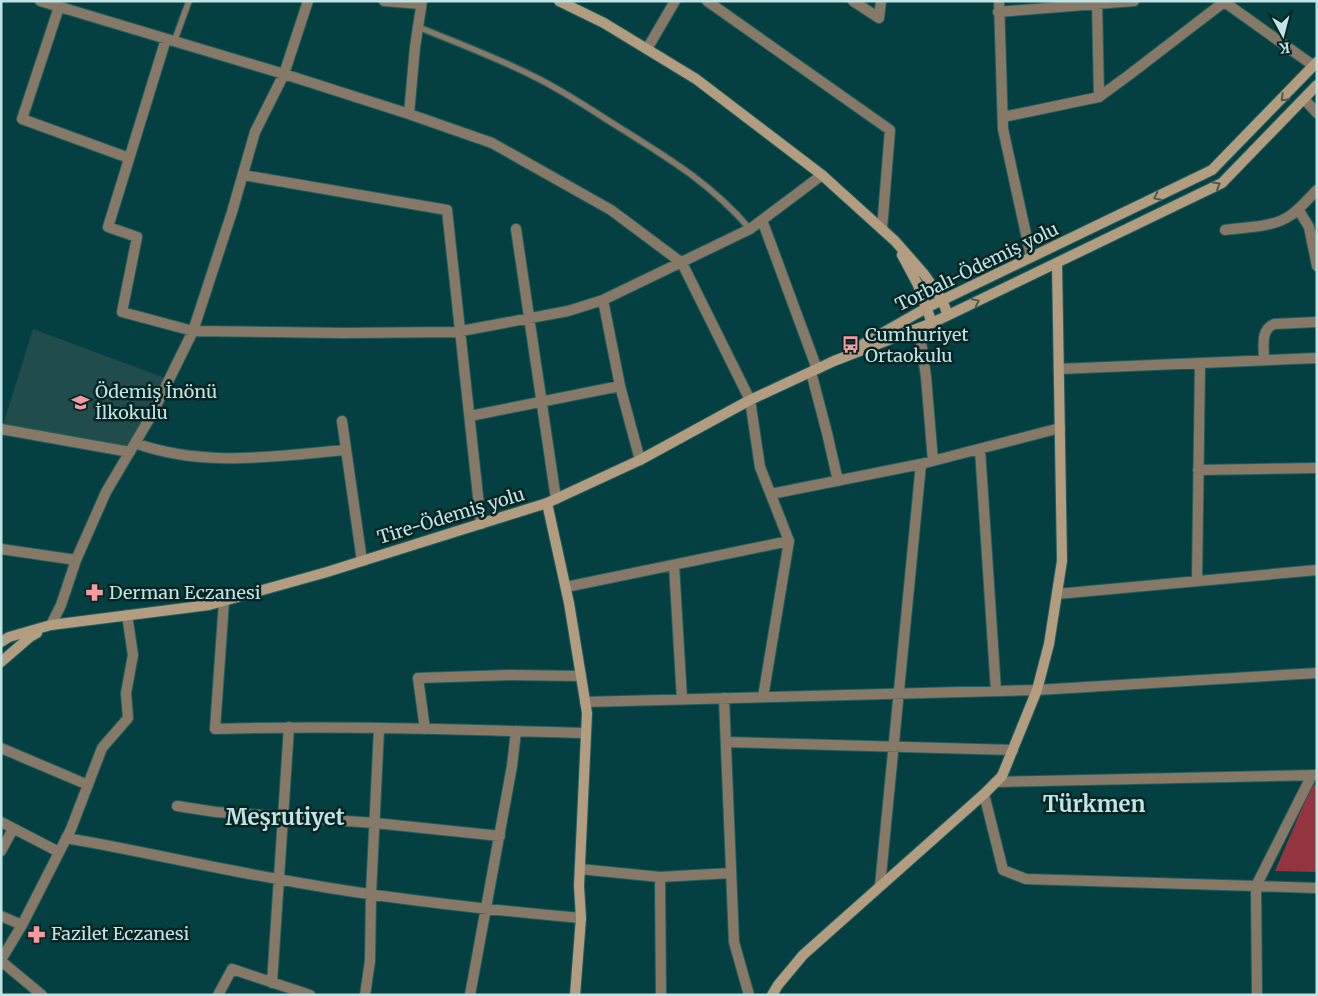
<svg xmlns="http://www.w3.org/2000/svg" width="1318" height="996" viewBox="0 0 1318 996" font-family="Merriweather,serif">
	<rect width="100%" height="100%" fill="#044041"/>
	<path fill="#214c4c" d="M33,329L165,378L129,447L3,425Z"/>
	<path fill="#92353f" d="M1317,783V872L1275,871L1311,787Z"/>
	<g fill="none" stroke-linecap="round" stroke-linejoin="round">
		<defs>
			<path id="lane" d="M418,27C458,43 498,58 537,78C567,93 596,113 625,131C673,161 712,185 750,229
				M174,42L189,1"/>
			<path id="street" d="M40,1L284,74L409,114L492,143L611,210L682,263L750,400L760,467L789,541L763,697
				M384,1L421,4
				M707,1L890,130L882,229
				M853,1L879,18L881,1
				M999,1L1003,129L1031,257
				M1223,1L1314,66
				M59,7L22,119L129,158
				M998,12L1134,1
				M166,39L108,227L137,237L122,312L193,331L343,333L456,332L568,311L603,300L750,229L822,175
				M647,49L675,1
				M1099,97L1129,75L1224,2
				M1304,99L1317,113
				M409,114L415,47L422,1
				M1003,117L1099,97L1097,1
				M243,175L447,210L481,524
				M1298,209L1309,227L1317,266
				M762,220L817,369
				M516,229L556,499
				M1225,230C1245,227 1273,228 1291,215C1300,209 1308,199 1317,190
				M603,300L620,386L640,460
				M919,328L926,377L933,461
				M1264,360C1264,347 1260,330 1274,324L1317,322
				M1059,369L1317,358
				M811,372L827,433L838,481
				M470,416L620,386
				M342,421L362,561
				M1,429L130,452
				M135,443C204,468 275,456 346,450
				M980,449L996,691
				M1198,470L1317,468
				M771,494L921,464
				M1,549L76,560
				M674,565L682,699
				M1197,581L1200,363
				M566,587L789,541
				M1057,594L1317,570
				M224,601L215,729C339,725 463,730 586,733
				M51,625L61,605L76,560L106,492L151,416L193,331L232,212L255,132L284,74L308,1
				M724,698L734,942L749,995
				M585,702L1037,690L1317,673
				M425,729L418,678L510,675L581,676
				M726,742L1013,750
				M1,748L88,785
				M996,782L1317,775
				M984,794L1003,870L1026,879L1317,888
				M177,806L216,812L375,823L500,836
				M1,822L59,852
				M66,838C137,850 207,867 278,879C378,898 480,909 581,918
				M1,851L13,829
				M580,869L660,877L661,995
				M660,877L731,873
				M880,886L921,464L1060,428
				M1,916L22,925
				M1,960L22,925L71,829L102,748L128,718L126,693L133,655L127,615
				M1,961L42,995
				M272,983L289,727
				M218,995L232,969L310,995
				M365,995L370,961L371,894L379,729
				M470,995L512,766L516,731
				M1257,995L1256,886L1312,775"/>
			<path id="secondary" d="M559,1L604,23L696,79L822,175L895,241L924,274L942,300L948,315
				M902,255L918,285L932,323
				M863,344L930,306L1212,170L1317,62
				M547,503L569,603L587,713L579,886L581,918L575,995
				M1,642L9,637L51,625L209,605L327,572L547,503L640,460L750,400L834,361L932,323L1222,183L1317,85
				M1,662L30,637L37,633
				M772,995L778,985L803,955L984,794L1002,776L1037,690L1049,644L1062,561L1057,263"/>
		</defs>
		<use href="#lane" stroke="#265d5e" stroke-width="8"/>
		<use href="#street" stroke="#265d5e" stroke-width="12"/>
		<use href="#secondary" stroke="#265d5e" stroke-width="12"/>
		<use href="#lane" stroke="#867967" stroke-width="5.5"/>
		<use href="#street" stroke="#867967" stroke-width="10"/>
		<use href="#secondary" stroke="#b29d80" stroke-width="10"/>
	</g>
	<defs><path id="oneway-chevron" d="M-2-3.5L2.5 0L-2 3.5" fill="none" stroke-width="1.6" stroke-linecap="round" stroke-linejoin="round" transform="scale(1.25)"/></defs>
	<g stroke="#535a4d">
		<use href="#oneway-chevron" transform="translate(1284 98) rotate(135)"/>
		<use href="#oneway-chevron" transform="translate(1217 185) rotate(-30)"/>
		<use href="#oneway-chevron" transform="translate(1157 197) rotate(154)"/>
		<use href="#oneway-chevron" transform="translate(976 302) rotate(-26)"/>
	</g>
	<defs>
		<symbol id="bus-bare" viewBox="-9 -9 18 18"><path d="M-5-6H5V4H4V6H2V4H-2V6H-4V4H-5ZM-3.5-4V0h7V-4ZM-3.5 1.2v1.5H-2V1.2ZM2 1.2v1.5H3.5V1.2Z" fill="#f49b9f" stroke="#062424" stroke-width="2.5" paint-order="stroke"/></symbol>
		<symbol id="school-bare" viewBox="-9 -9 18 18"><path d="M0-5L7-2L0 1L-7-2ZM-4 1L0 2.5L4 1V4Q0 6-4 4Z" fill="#f49b9f" stroke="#062424" stroke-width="2.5" paint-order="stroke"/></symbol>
		<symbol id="pharmacy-bare" viewBox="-9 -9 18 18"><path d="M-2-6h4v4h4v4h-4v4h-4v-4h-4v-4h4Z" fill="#f49b9f" stroke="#062424" stroke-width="2.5" paint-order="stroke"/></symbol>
	</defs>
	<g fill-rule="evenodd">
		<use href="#bus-bare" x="838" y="332" width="25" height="25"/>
		<use href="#school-bare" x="68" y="390" width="25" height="25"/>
		<use href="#pharmacy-bare" x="82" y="580" width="25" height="25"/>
		<use href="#pharmacy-bare" x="24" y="922" width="25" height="25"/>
	</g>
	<g text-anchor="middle" stroke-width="5" stroke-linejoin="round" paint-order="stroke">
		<g font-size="18" fill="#c2e3e3" stroke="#062424">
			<text transform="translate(977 267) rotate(-26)" y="6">Torbalı-Ödemiş yolu</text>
			<text transform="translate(451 516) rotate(-17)" y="6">Tire-Ödemiş yolu</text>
		</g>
		<g font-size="18" fill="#c2e3e3" stroke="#062424" text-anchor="start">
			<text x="865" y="341">Cumhuriyet<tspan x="865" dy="21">Ortaokulu</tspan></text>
			<text x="95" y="398">Ödemiş İnönü<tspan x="95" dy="21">İlkokulu</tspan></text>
			<text x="109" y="599">Derman Eczanesi</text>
			<text x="51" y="940">Fazilet Eczanesi</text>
		</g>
		<g font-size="22" font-weight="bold" fill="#c2e3e3" stroke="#062424">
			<text x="1094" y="812">Türkmen</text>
			<text x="285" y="825">Meşrutiyet</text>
		</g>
	</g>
	<rect width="1318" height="996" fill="none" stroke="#c2e3e3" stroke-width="5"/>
	<g transform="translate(1283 35) rotate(173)" stroke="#062424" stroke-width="4" paint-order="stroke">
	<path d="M0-4L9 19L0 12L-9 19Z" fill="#c2e3e3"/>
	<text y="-8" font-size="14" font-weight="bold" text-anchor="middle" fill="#c2e3e3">K</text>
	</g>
</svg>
